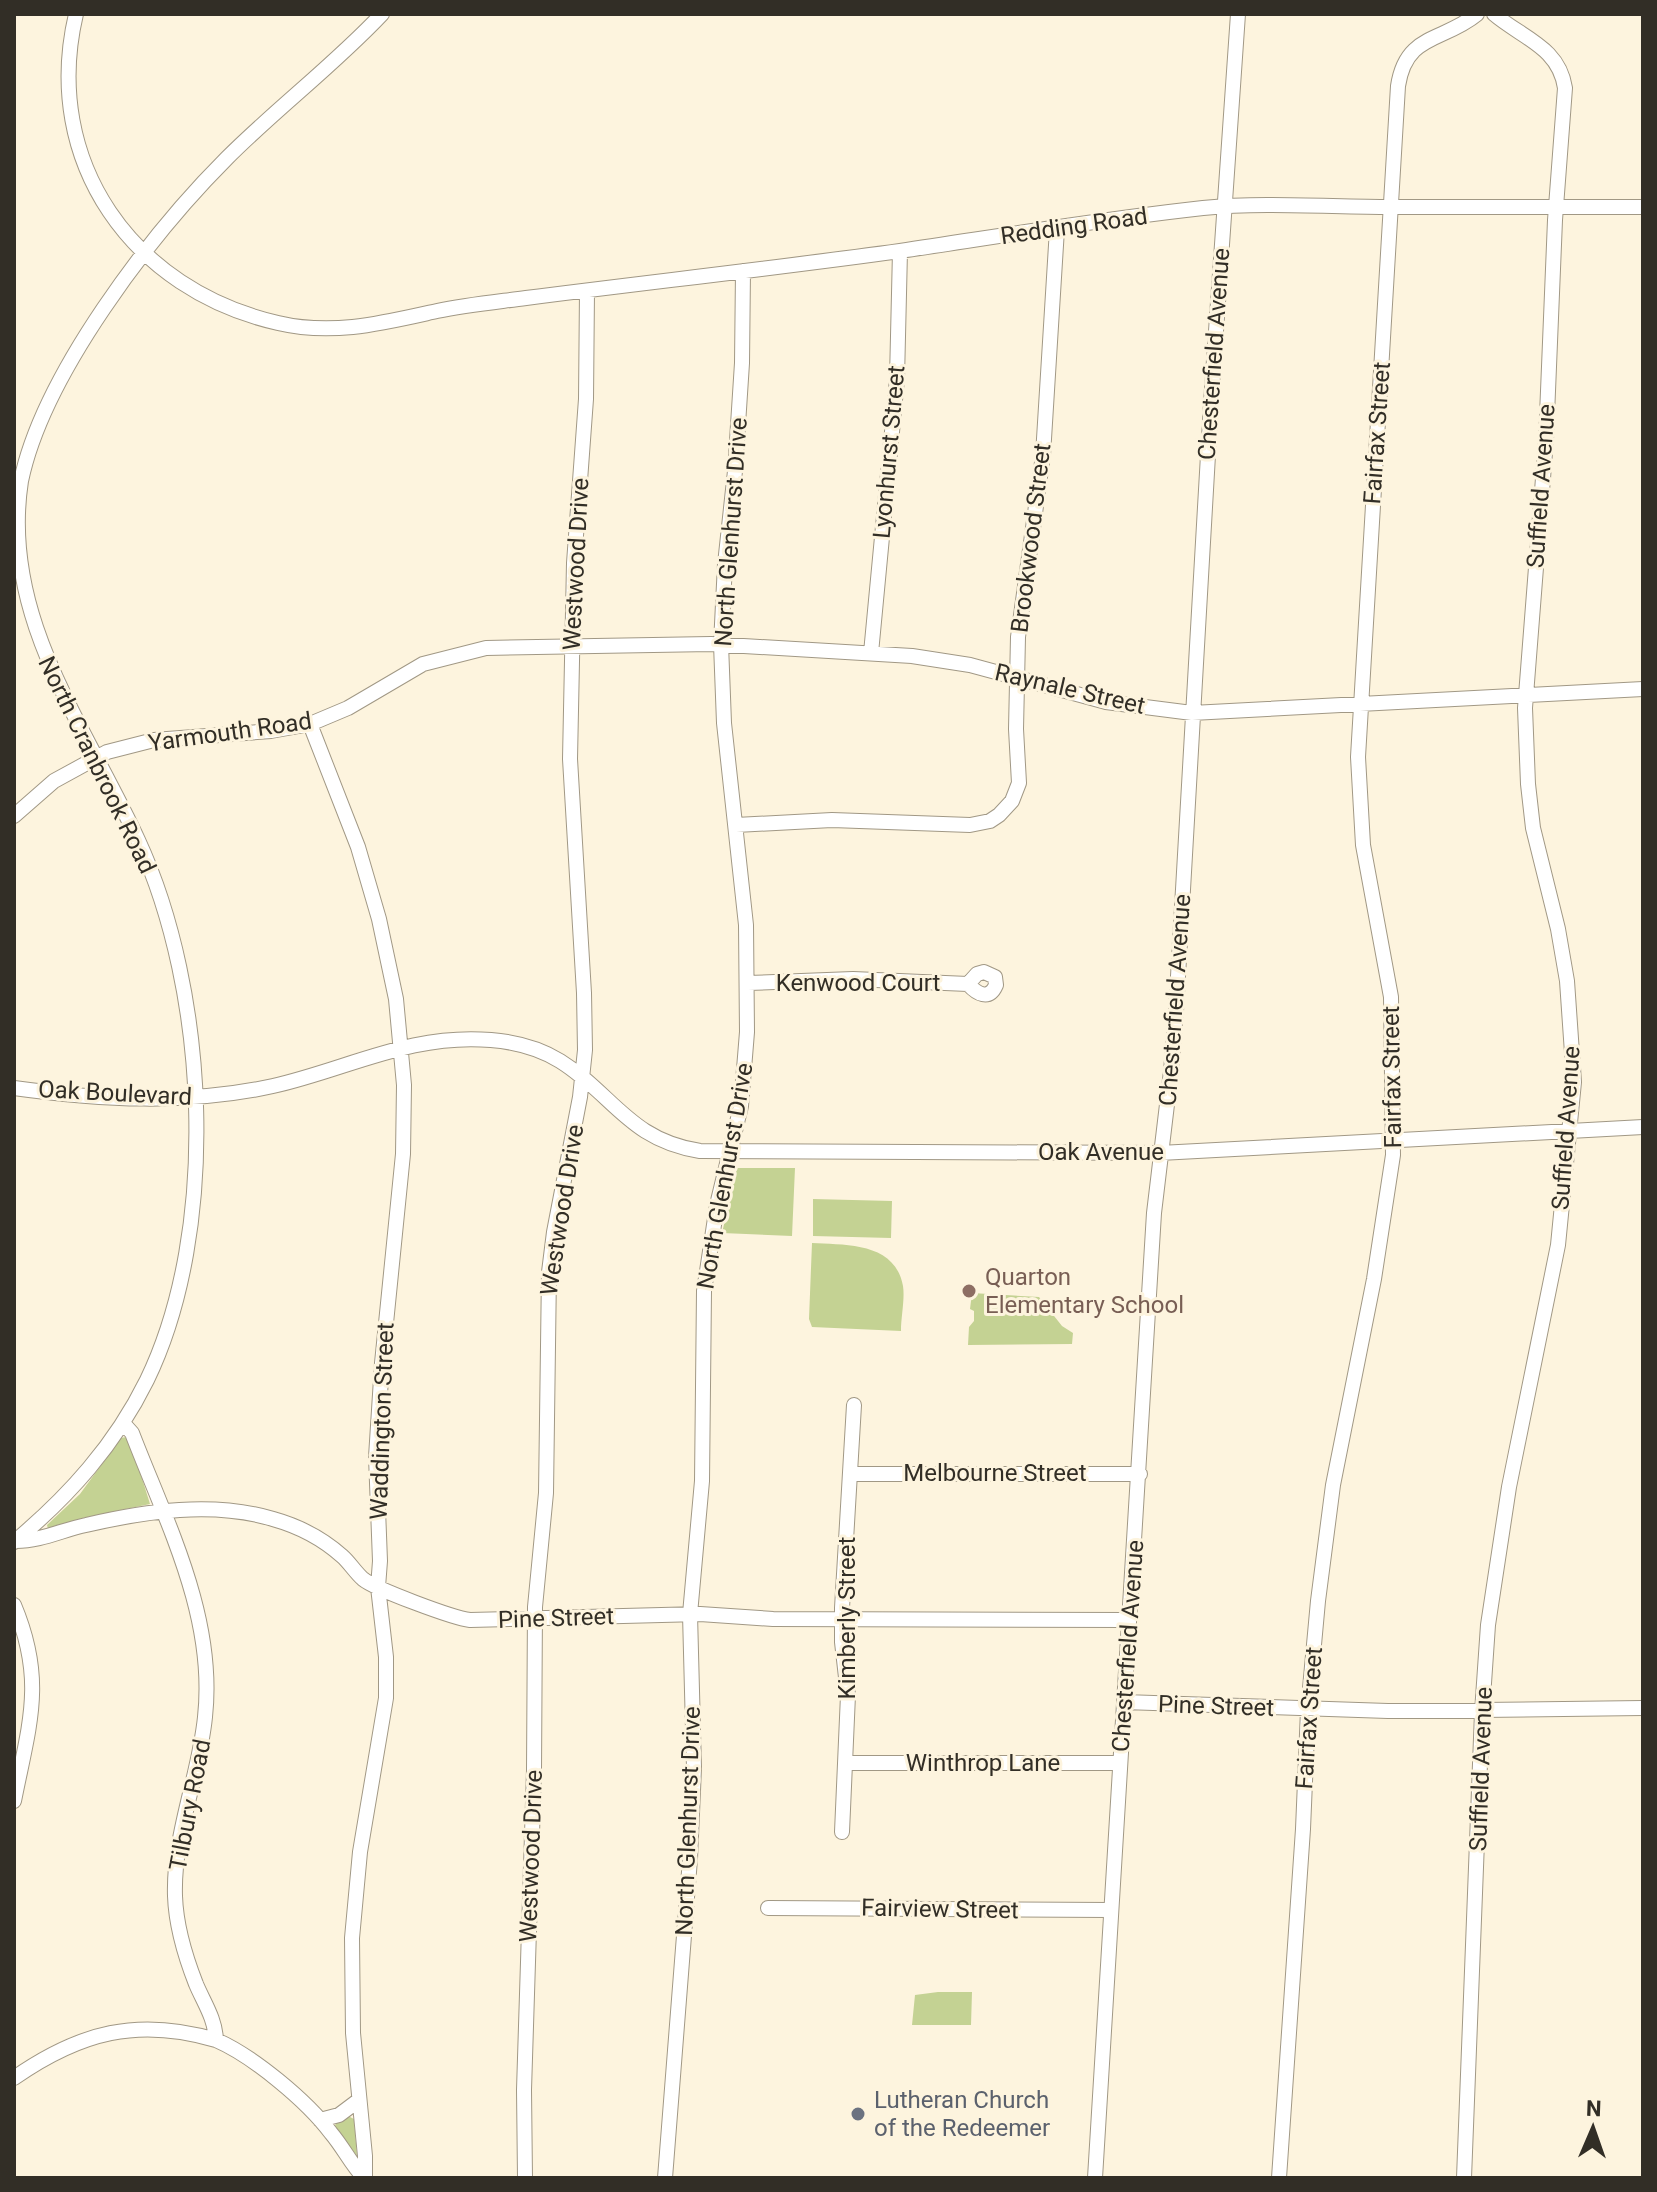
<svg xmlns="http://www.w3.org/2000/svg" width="1657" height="2192" viewBox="0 0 1657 2192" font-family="Roboto,sans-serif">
	<rect width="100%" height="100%" fill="#fdf4de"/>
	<path fill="#c4d293" d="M737,1168H795L792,1236L722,1233Z
		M813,1199L892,1201L891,1238L813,1236Z
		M812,1243C846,1245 895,1242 903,1286C905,1299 901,1317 901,1331L812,1327L809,1319Z
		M972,1293L1039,1297L1062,1326L1073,1333L1072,1344L968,1345L969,1327L974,1321V1311L970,1309Z
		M126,1437L131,1443L150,1504L83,1518L48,1529L47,1525L80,1494L121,1438Z
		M938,1992H972L971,2025H912L915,1995Z
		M348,2116L354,2119L357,2156L335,2126L337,2121Z"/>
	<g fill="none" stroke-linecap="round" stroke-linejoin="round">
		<defs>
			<path id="minor" d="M76,14C41,162 133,290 278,323C333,336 383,323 437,311C466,305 496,302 526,298C651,282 776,268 900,251C1001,236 1102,219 1203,208C1265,202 1329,207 1391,207C1475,207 1559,207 1643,207
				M871,653L897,379L900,251
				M310,724L358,847L379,919L396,999L404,1085L403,1154L382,1363L376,1457L380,1561L378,1587L386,1657V1698L360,1852L352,1938L353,2033L365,2156V2178
				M14,816L54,781L107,752L154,740L271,731L310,724L348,708L423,664L486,648L711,644L912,656L970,665L1106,702L1192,713L1643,689
				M736,825L832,820L970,825L990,821L999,815L1012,801L1019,783L1016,729L1018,637L1043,455L1057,229
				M748,983L853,979L968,984C977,994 989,1001 996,985L995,977L984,972L977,974L968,984
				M14,1088C101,1100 187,1105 273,1086C348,1069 411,1033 491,1040C515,1042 539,1048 560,1061C613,1094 629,1140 700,1151L1160,1153L1643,1127
				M123,1423L132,1433C167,1524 216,1617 205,1717C199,1777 173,1835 175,1896C176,1926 185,1956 196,1984C204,2003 215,2018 216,2040C253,2056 307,2101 331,2133C343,2147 351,2164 364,2178
				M850,1474H1140
				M16,1541C41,1541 62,1530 86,1525C146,1511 213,1501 273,1519C298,1526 323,1539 342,1556C350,1563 355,1572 363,1579C375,1589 453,1618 470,1620L700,1614L773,1619L1129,1620
				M14,1542C69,1496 115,1445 147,1380C220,1229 208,991 138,840C85,725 0,616 21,481C43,375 151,234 227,158C277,108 334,65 382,14
				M14,1605C46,1681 29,1725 14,1801
				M1124,1702L1388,1711L1643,1708
				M845,1763H1120
				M842,1832L848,1695L842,1642V1608L854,1405
				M768,1908L1111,1910
				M14,2078C80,2032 138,2017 216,2040
				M320,2120L339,2115L359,2100
				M525,2178L524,2090L534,1770L535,1607L546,1493L549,1272L554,1232L580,1097L585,1050L584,993L570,759L574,563L586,399L587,291
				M665,2178L690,1859L694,1768L690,1614L702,1481L704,1291L717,1205L741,1106L747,1032L746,925L724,723L721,644L725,564L735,471L742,363L743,271
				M1095,2178L1154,1213L1171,1071L1176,1011L1211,403L1238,14
				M1279,2178L1303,1829L1308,1710L1318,1601L1333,1485L1374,1279L1393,1155L1391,997L1363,845L1358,757L1398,86C1406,33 1443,42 1477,14
				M1464,2178L1482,1712L1488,1625L1509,1487L1558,1245L1574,1082L1567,981L1558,929L1533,828L1528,784L1525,708L1546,440L1555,220L1565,88C1559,47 1522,38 1494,14"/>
		</defs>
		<use href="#minor" stroke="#a19885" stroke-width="16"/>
		<use href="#minor" stroke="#fff" stroke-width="14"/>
	</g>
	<circle fill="#8d6e63" stroke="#fdf4de" stroke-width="3" cx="969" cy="1291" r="8"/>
	<circle fill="#6b7280" stroke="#fdf4de" stroke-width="3" cx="858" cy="2114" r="8"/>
	<g text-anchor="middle" stroke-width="6" stroke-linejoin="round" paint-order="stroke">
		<g font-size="24" fill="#322e26" stroke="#fdf4de">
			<text transform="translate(1074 226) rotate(-8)" y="8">Redding Road</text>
			<text transform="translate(1214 354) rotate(-86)" y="8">Chesterfield Avenue</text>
			<text transform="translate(1377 433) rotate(-86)" y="8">Fairfax Street</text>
			<text transform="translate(889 452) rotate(-85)" y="8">Lyonhurst Street</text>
			<text transform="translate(1541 486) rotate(-86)" y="8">Suffield Avenue</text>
			<text transform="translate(731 532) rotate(-86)" y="8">North Glenhurst Drive</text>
			<text transform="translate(1031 538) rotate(-83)" y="8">Brookwood Street</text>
			<text transform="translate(576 564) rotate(-87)" y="8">Westwood Drive</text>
			<text transform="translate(1070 689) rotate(13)" y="8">Raynale Street</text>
			<text transform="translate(230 732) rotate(-8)" y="8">Yarmouth Road</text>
			<text transform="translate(97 765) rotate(64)" y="8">North Cranbrook Road</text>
			<text x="858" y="991">Kenwood Court</text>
			<text transform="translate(1175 1000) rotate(-86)" y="8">Chesterfield Avenue</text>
			<text transform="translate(1392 1077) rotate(-91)" y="8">Fairfax Street</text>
			<text transform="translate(115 1093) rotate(3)" y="8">Oak Boulevard</text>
			<text transform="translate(1566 1128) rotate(-86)" y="8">Suffield Avenue</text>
			<text x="1101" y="1160">Oak Avenue</text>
			<text transform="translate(725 1176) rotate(-80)" y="8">North Glenhurst Drive</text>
			<text transform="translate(562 1210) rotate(-81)" y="8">Westwood Drive</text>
			<text transform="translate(382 1421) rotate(-88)" y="8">Waddington Street</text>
			<text x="995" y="1481">Melbourne Street</text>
			<text transform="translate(556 1618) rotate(-2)" y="8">Pine Street</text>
			<text transform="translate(847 1618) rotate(-90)" y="8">Kimberly Street</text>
			<text transform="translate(1128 1646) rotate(-86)" y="8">Chesterfield Avenue</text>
			<text transform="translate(1216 1706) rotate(2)" y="8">Pine Street</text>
			<text transform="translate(1309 1718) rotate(-86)" y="8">Fairfax Street</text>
			<text x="983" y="1771">Winthrop Lane</text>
			<text transform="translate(1481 1769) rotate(-88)" y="8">Suffield Avenue</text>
			<text transform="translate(190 1805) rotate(-79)" y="8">Tilbury Road</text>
			<text transform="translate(688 1821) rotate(-88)" y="8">North Glenhurst Drive</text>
			<text transform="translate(531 1856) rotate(-88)" y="8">Westwood Drive</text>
			<text transform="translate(940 1909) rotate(1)" y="8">Fairview Street</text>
		</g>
		<g font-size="24" fill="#785e54" stroke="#fdf4de" text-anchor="start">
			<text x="985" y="1285">Quarton<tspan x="985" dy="28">Elementary School</tspan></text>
		</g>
		<g font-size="24" fill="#5b616d" stroke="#fdf4de" text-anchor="start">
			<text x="874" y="2108">Lutheran Church<tspan x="874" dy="28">of the Redeemer</tspan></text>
		</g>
	</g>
	<rect width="1657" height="2192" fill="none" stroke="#322e26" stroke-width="32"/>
	<g transform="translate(1593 2128) rotate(2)" stroke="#fdf4de" stroke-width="6" paint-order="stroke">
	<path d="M0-6L14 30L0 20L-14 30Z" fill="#322e26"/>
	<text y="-12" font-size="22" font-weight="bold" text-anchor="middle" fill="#322e26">N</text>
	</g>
</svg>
